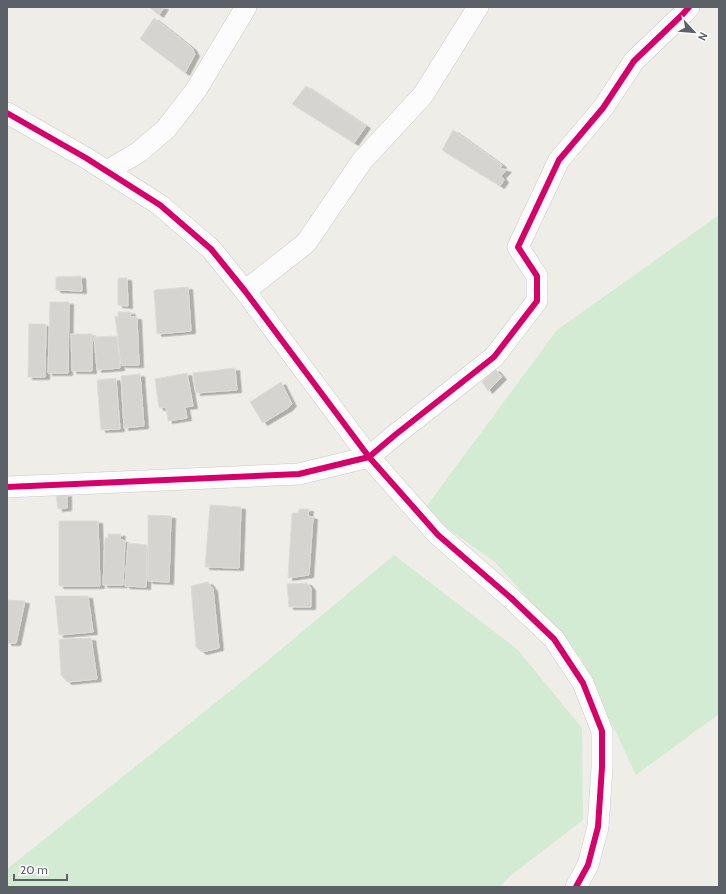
<svg xmlns="http://www.w3.org/2000/svg" width="726" height="894" viewBox="0 0 726 894" font-family="Cabin,sans-serif">
	<defs>
		<filter id="shadow"><feDropShadow dx="4.5" dy="2.5" stdDeviation="0" flood-color="#0004"/></filter>
	</defs>
	<rect width="100%" height="100%" fill="#eeede8"/>
	<path fill="#d4ebd3" d="M719,215V714L636,775L580,657L495,562L423,511L557,330Z
		M394,555L517,649L582,728L583,820L509,877L499,887H7V869L254,672Z"/>
	<path fill="#d5d4d1" stroke="#dedcd6" filter="url(#shadow)" d="M149,7H164L159,15Z
		M154,18L192,48L195,54L185,73L140,39Z
		M306,86L366,126L354,143L292,104Z
		M453,130L502,165L500,168L507,170L501,176L504,180L500,186L442,150Z
		M81,276L82,291L56,290V277Z
		M118,278H127L128,306L118,305Z
		M188,287L191,331L157,334L154,290Z
		M50,302H69L68,373H48Z
		M118,312H131L130,317H137L139,365H121L115,316L118,317Z
		M29,324H46L45,377H28Z
		M71,334H92V371H72Z
		M117,336L120,368L97,370L94,337Z
		M235,368L237,390L196,393L193,373Z
		M495,369L502,377L488,391L482,382Z
		M187,373L193,406L185,407L187,418L168,421L166,407L159,408L155,379Z
		M140,374L144,426L124,428L121,376Z
		M116,378L120,429L101,430L97,380Z
		M281,382L292,404L288,408L263,423L250,402Z
		M67,494V508L58,509L56,495Z
		M210,505L241,507L239,568L205,567Z
		M299,509H309L308,516L313,517L309,575L288,578L292,513H298Z
		M148,515L171,516L169,582L148,581Z
		M59,521H98L100,586H59Z
		M108,534H121L120,539L125,541L123,585H103L105,538H108Z
		M128,543L147,545L146,587L125,586Z
		M208,582L213,589L219,648L202,652L196,647L191,586Z
		M307,583L311,588V607H289L287,584Z
		M55,596H88L93,632L59,635Z
		M7,600L25,601L16,643H7Z
		M91,638L97,679L67,682L61,675L59,639Z"/>
	<g fill="none" stroke-linecap="round" stroke-linejoin="round">
		<defs>
			<path id="street" d="M7,113L86,158L160,205L211,249L245,291L369,457L438,535L511,598L554,639L583,683L602,731V767L598,827L588,865L576,887
				M107,171L139,152L166,129L196,90L246,7
				M245,291L306,243L362,161L423,95L478,7
				M7,487L299,474L369,457L395,435L494,357L537,301V276L518,247L559,160L603,108L634,61L682,15L689,7"/>
		</defs>
		<use href="#street" stroke="#cacbca" stroke-width="22"/>
		<use href="#street" stroke="#fcfcfc" stroke-width="21"/>
		<defs>
			<path id="cycleway" d="M7,113L86,158L160,205L211,249L245,291L369,457L438,535L511,598L554,639L583,683L602,731V767L598,827L588,865L576,887
				M7,487L299,474L369,457L395,435L494,357L537,301V276L518,247L559,160L603,108L634,61L682,15L689,7"/>
		</defs>
		<use href="#cycleway" stroke="#fff" stroke-width="8"/>
		<use href="#cycleway" stroke="#d6006c" stroke-width="6"/>
	</g>
	<rect width="726" height="894" fill="none" stroke="#5c6067" stroke-width="16"/>
	<g transform="translate(694 32) rotate(116)" stroke="#ffffff" stroke-width="3" paint-order="stroke">
	<path d="M0-3L7 15L0 10L-7 15Z" fill="#5c6067"/>
	<text y="-6" font-size="11" font-weight="bold" text-anchor="middle" fill="#5c6067">N</text>
	</g>
	<path d="M14 874v6h53v-6" fill="none" stroke="#5c6067" stroke-width="2"/>
	<text x="20" y="874" font-size="12" fill="#5c6067" stroke="#ffffff" stroke-width="3" paint-order="stroke">20 m</text>
</svg>
